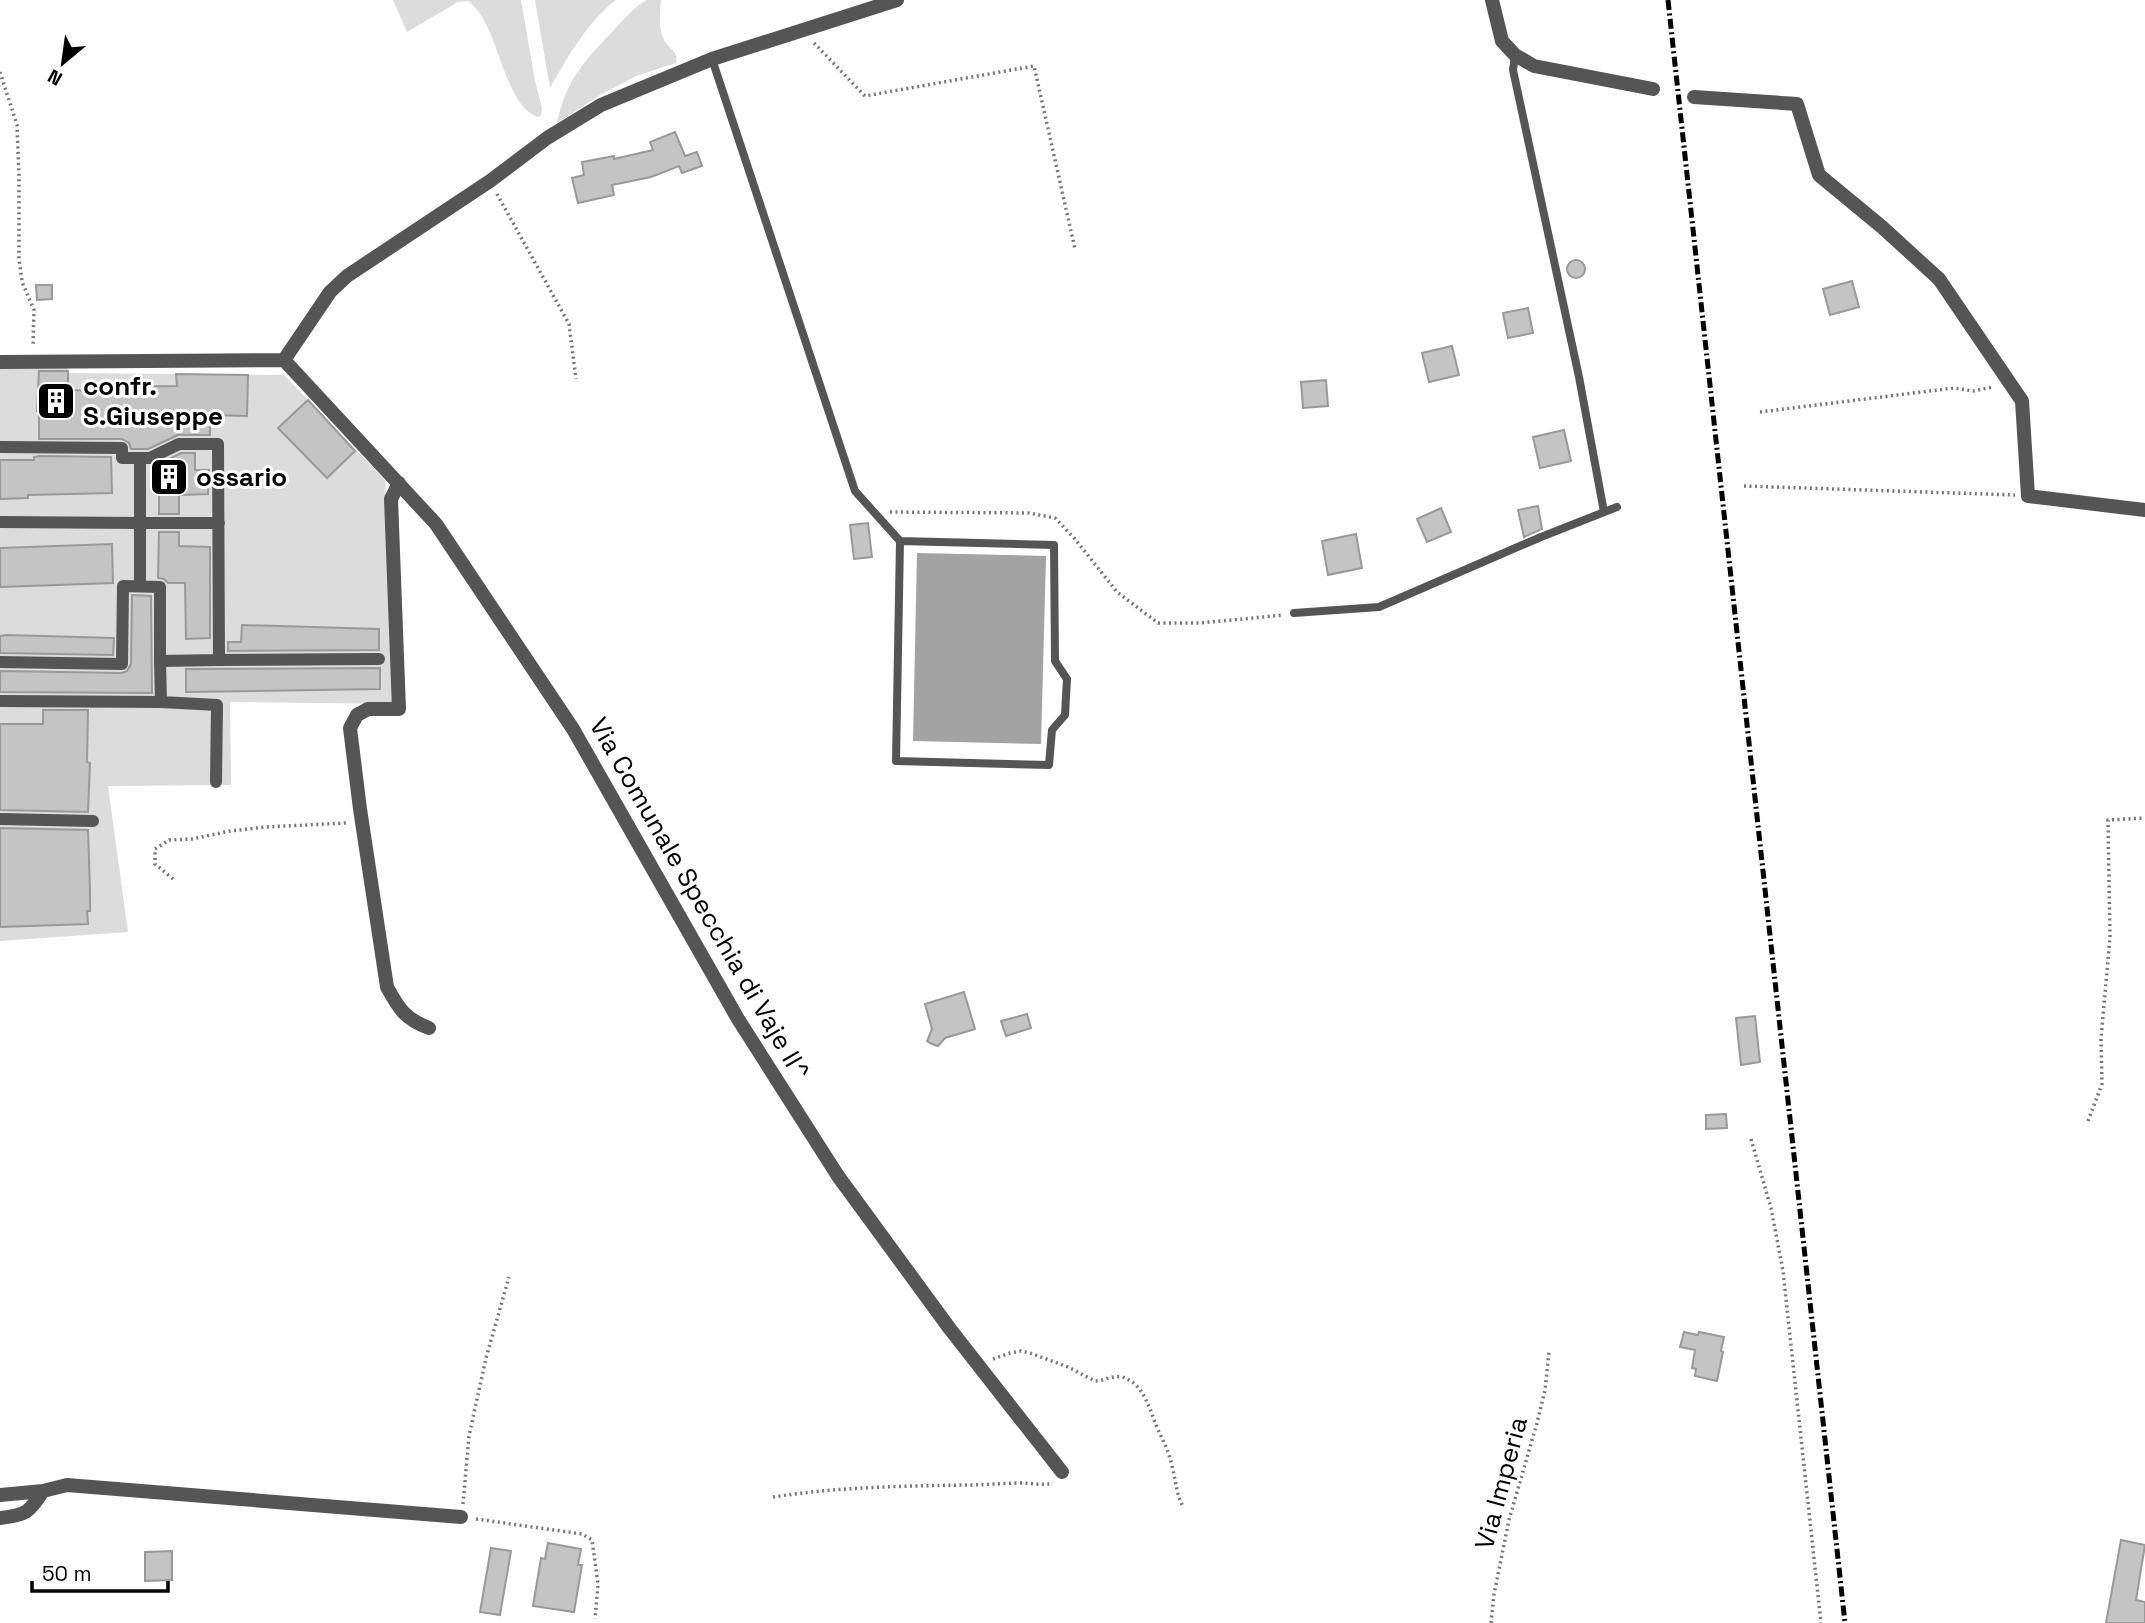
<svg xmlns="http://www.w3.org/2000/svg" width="2145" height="1623" viewBox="0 0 2145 1623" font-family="'Space Grotesk',sans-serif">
	<rect width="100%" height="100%" fill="#fff"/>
	<path fill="#dcdcdc" d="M393,0H521L535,81L542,108L541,115L538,117C502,105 500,24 468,1L458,2L407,32Z
		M535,0H616C587,22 568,57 550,88Z
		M647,0H661C660,12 658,28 664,40C669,49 679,51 676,63L636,76L600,95L557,123C566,80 584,61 614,30C624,19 634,7 647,0Z
		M0,367L68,368V373L284,375L385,480L395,704L230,702L231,785L108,786L128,932L0,941Z"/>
	<path fill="#a3a3a3" d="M917,553L1046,556L1041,744L913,741Z"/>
	<path fill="#c4c4c4" stroke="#999" stroke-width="2" d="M675,132L685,156L697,152L702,166L682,173L679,166L651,177L612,185L614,195L578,203L572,178L584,175L582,162L614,156V159L653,150L650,142Z
		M1567 269a9 9 0 1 1 18 0a9 9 0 1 1-18 0Z
		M1852,281L1859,307L1830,315L1823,289Z
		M36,285H52V299L37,300Z
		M1528,308L1533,333L1508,338L1503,313Z
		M1452,346L1459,375L1429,382L1422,353Z
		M39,371H68V390L102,391V387L177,386L176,374L248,375L247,416L210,415V435H178L148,449H131L129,443L122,439H39V411H37Z
		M1326,380L1328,406L1303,408L1301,382Z
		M308,400L355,451L327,478L278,428Z
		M1564,430L1571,461L1540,468L1533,437Z
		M181,453H195V470H209L208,494L179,495V514H159V464Z
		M39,456L111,457L112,493L28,495V498L0,499V460H34V457Z
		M1538,506L1542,529L1524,537L1518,510Z
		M1441,508L1451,532L1427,542L1417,519Z
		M868,523L872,557L854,559L850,525Z
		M159,532H179V546L210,547V638L186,639L185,583H168L164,579L158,578Z
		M1356,534L1362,568L1328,575L1322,541Z
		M112,544L113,583L0,587V548Z
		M132,595L151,596L152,693L0,692V671L122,673L127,671L131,664Z
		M242,625L379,629V650L228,651V642H241Z
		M7,635L114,638L113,655L0,653V636Z
		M380,668V689L186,692V669Z
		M43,710H88L87,762L90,763L88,812L0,810V724H43Z
		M0,828L88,830L90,890V911H87L88,924L0,927Z
		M964,992L975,1029L945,1038L938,1046L932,1044L927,1041L932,1029L925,1004Z
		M1027,1014L1031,1028L1006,1036L1001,1021Z
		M1755,1016L1760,1062L1741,1065L1736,1018Z
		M1726,1114L1727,1128L1706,1129V1115Z
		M1684,1332L1698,1335L1699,1332L1724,1337L1721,1351L1723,1352L1717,1381L1695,1376L1696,1369L1692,1368L1695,1350L1680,1347Z
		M2121,1540L2145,1545L2136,1600L2145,1602V1623H2106Z
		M548,1543L581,1549L578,1565H582L574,1612L533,1606L541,1558L545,1559Z
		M491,1548L511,1551L500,1615L480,1612Z
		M172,1551V1580L145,1581V1552Z"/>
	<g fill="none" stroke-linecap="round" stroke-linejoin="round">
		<path stroke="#777" stroke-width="3.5" stroke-dasharray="2 3.5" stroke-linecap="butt" d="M814,43L865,96L1034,66L1075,249
			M0,72L17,125L19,176V258L22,282L34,310L33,346
			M497,194L569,324L576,379
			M1760,412L1954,388L1973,391L1993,387
			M1744,486L2015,495
			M890,512L1029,513L1055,518L1075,539L1117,592L1158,623H1200L1284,615
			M173,879L155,864V849L169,840L192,839L230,831L265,827L346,823
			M2088,1121L2102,1084L2101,1039L2110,937L2108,820L2145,818
			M1751,1139L1771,1208L1783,1271L1821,1623
			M993,1359L1010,1353L1021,1351L1030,1353L1068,1367L1095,1381C1104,1381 1112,1375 1122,1377C1143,1383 1149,1407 1156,1425C1162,1439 1169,1451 1172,1466C1176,1481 1176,1495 1184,1508
			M773,1497C837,1487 902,1486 967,1485C985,1485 1003,1483 1021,1483C1032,1483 1042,1486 1053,1483
			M463,1504L469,1436L486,1358L509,1277
			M476,1519L582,1534L592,1540L598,1584L595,1619
			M1491,1623L1494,1594L1509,1520L1537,1423L1545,1390L1549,1352"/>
		<path stroke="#555" stroke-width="8" d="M1515,55L1513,70L1579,377L1604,512
			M712,59L855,491L900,541
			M900,541L1054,545L1055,661L1067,679L1065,715L1052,730L1049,765L896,761Z
			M1294,613L1379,607L1541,537L1617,507"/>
		<path stroke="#555" stroke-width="12" d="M0,447L122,448V458H150L179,444H218L219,660L379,659
			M0,522L140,523V458
			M140,586V523H219
			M160,661L161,702
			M0,662L122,664L123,586L160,587V661L219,660
			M0,701L161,702L217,705L216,782
			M0,819L93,821"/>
		<path stroke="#555" stroke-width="14" d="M1492,0L1502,41L1515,55L1534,66L1653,89
			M1694,97L1797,104L1819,175L1882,227L1939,279L2022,401L2028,496L2145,510
			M284,360L436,524L573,729L738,1019L838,1176L950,1329L1062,1472
			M0,362L284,360L330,292L347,276L490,181L547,138L601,105L712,59L897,0
			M399,483L391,499L399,709H368L357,715L350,728L360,809L387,987C399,1009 405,1019 429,1028
			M0,1495L43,1491L67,1485L461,1517
			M0,1518C26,1515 29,1513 43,1491"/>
		<path stroke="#000" stroke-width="5" stroke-dasharray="10 3.5 2 3.5" stroke-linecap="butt" d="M1668,0L1845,1623"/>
	</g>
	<defs>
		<symbol id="building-square" viewBox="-11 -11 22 22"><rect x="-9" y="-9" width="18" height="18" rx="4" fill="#000" stroke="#fff"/><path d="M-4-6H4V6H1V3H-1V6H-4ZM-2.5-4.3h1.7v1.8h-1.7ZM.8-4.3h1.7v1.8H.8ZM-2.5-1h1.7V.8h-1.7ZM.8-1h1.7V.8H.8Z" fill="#fff"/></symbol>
	</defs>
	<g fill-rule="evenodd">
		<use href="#building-square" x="34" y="379" width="44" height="44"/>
		<use href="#building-square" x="147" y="455" width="44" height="44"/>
	</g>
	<g text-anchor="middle" stroke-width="6" stroke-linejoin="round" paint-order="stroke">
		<g font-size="26" font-weight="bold" fill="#000" stroke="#fff" text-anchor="start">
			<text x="83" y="395">confr.<tspan x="83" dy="30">S.Giuseppe</tspan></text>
			<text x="196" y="486">ossario</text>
		</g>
		<g font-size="26" fill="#000" stroke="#fff">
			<text transform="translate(700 899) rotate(60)" y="9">Via Comunale Specchia di Vaje II^</text>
			<text transform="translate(1501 1483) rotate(-75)" y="9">Via Imperia</text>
		</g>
	</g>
	<g transform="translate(63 63) rotate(209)" stroke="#ffffff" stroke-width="5" paint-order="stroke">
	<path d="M0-5L12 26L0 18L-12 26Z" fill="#000000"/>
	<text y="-10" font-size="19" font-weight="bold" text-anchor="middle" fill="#000000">N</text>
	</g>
	<path d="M32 1581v10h136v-10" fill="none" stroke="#000000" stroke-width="3.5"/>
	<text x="42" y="1581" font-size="21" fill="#000000" stroke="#ffffff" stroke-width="5" paint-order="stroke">50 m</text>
</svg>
